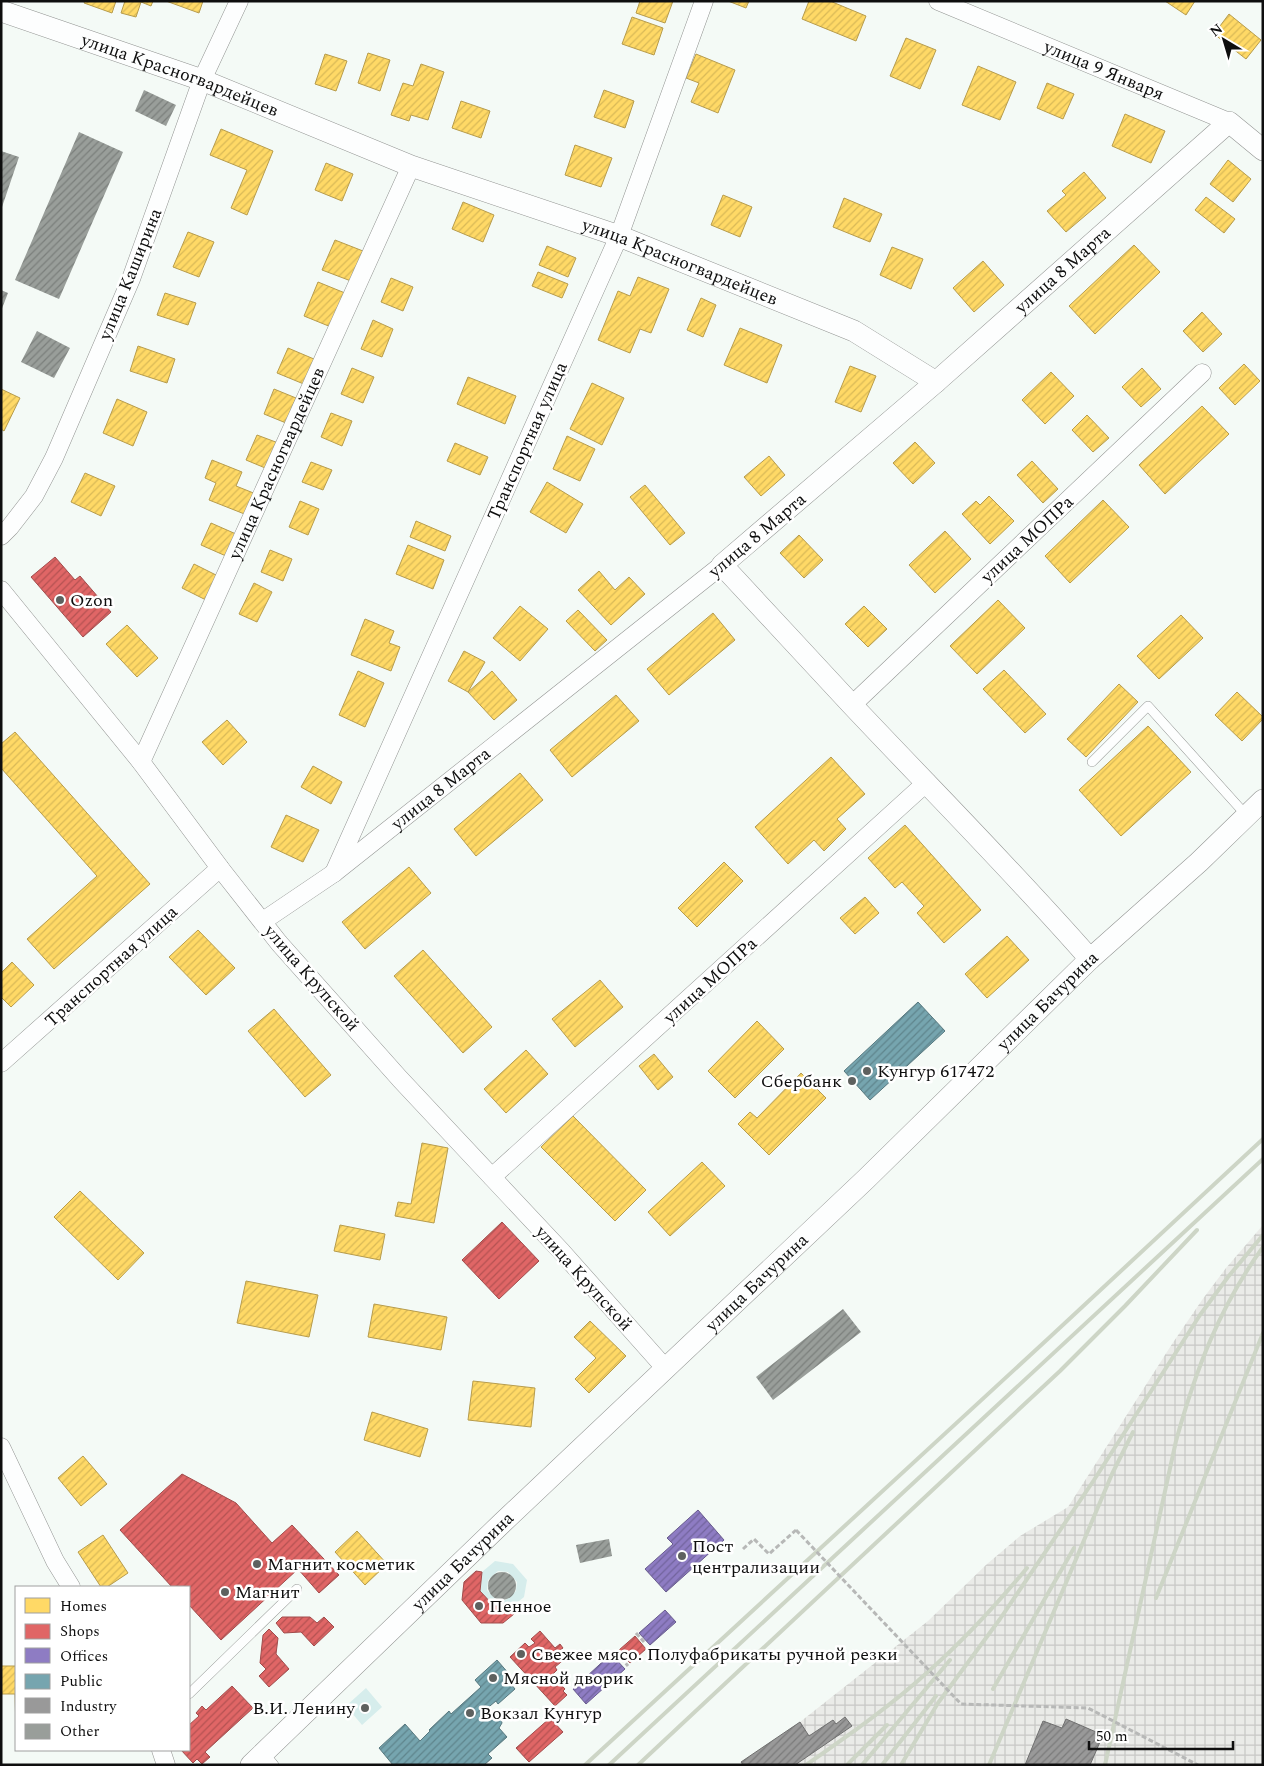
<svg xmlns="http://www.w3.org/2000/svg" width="1264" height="1766" viewBox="0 0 1264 1766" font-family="Spectral,serif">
	<defs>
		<pattern id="industrial-grid" width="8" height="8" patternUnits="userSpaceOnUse" patternTransform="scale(1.25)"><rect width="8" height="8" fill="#eaebe8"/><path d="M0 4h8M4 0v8" fill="none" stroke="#c8c8c6"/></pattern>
		<pattern id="homes-hatch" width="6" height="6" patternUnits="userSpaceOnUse" patternTransform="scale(1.25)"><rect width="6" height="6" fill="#ffd966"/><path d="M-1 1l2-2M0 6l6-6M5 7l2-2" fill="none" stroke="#d9b957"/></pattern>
		<pattern id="shops-hatch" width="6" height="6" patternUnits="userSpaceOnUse" patternTransform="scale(1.25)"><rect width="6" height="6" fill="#e06666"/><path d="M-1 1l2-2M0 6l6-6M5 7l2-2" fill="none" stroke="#b45252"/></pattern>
		<pattern id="offices-hatch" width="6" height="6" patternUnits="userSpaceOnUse" patternTransform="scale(1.25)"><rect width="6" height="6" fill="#8e7cc3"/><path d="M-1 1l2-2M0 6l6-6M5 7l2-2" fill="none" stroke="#72649d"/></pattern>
		<pattern id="public-hatch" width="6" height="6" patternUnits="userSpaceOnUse" patternTransform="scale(1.25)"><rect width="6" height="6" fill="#76a5af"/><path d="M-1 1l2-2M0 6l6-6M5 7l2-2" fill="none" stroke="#5f858d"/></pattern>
		<pattern id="industry-hatch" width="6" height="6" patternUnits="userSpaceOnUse" patternTransform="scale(1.25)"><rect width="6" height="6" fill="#999"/><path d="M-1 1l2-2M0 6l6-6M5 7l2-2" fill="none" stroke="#7b7b7b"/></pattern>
		<pattern id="building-hatch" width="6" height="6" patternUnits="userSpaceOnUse" patternTransform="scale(1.25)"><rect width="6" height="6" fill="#999e9a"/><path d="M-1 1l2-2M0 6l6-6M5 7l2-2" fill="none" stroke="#7b7f7c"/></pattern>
	</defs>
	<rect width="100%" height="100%" fill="#f4faf6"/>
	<path fill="url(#industrial-grid)" d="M1263,1225V1765H743L741,1762L800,1722L928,1621L987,1564L1020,1536L1068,1507L1172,1344L1202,1300L1226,1268Z"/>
	<path fill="#d6edec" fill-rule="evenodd" d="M495,1561L513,1564L527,1580L524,1597L513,1606H494L480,1591L482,1572ZM498,1571L508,1572L517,1582L516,1591L506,1600H496L487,1590L488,1580Z
		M366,1688L382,1707L362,1725L346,1706Z"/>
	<path fill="url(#homes-hatch)" stroke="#b79c4c" d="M85,1H116L112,13L84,3Z
		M125,1H153L151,6L141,2L136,17L121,13Z
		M166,1H203L199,13Z
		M640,1H673L665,23L636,13Z
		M728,1H749L746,8Z
		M809,1H830L866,16L856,41L802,19Z
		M1165,1H1195L1186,15Z
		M1229,14L1261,40L1246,59L1214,34Z
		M632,17L663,28L654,55L622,44Z
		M906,38L936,50L920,89L890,76Z
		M368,53L390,60L380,91L358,83Z
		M325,54L347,61L336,91L315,84Z
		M696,54L735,70L718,113L691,102L699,83L686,78Z
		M421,64L444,72L428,120L411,115L409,121L391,115L403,83L413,86Z
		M978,66L1016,82L1000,120L962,105Z
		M1047,83L1074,94L1063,119L1037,108Z
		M604,90L634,101L625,128L594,117Z
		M461,101L490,111L481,138L452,128Z
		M1125,114L1165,131L1151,163L1112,146Z
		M221,129L273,151L247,215L231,208L247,170L210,155Z
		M575,145L612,158L601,187L565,175Z
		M1228,160L1251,179L1233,202L1210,184Z
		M326,163L353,174L342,201L315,190Z
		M1084,172L1106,198L1066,232L1047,211L1066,195L1062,191Z
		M723,195L752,207L740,237L711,225Z
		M1206,197L1235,219L1224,233L1195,210Z
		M844,198L882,214L870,242L833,227Z
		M463,202L494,215L483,242L452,229Z
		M188,232L214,242L199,277L173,267Z
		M335,240L363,251L351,281L322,270Z
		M1134,245L1160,272L1095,334L1069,306Z
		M547,246L576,258L568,277L539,265Z
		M892,247L923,259L911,289L880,275Z
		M983,261L1004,285L974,312L953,288Z
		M538,272L568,284L562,298L532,286Z
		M638,277L669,289L651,333L640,329L630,353L598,340L618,291L630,296Z
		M391,278L413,287L403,311L381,302Z
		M318,282L345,293L331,327L304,316Z
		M165,293L196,303L188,325L157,315Z
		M701,298L716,305L703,337L687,330Z
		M1202,312L1222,334L1203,352L1183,331Z
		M373,320L393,329L382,357L361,349Z
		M740,328L782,345L767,383L724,365Z
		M138,346L175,359L167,383L130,371Z
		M288,348L321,362L311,387L277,373Z
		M1244,364L1260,381L1235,405L1219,388Z
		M850,366L876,376L861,412L835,402Z
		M352,368L374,377L363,403L341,394Z
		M1142,368L1161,389L1141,407L1122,387Z
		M1051,372L1074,396L1045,424L1022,400Z
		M468,377L516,396L505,424L457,404Z
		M592,383L624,398L602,445L570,429Z
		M1,389L20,398L4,431L1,429Z
		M274,389L296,398L286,423L264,414Z
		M117,399L147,412L133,446L103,433Z
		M1202,406L1229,434L1165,494L1139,465Z
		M331,413L352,421L342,446L321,437Z
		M1087,415L1109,438L1093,452L1072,430Z
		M257,435L281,444L270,470L246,460Z
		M567,436L595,449L580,481L553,469Z
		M915,442L935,463L913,484L893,463Z
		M455,443L488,457L480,475L447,461Z
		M769,456L785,475L761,496L744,477Z
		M212,460L242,472L236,486L256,494L247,515L209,500L216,483L205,478Z
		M1032,461L1058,489L1043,503L1017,475Z
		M311,462L332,470L323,490L302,482Z
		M85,473L115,486L101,516L71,502Z
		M547,482L583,504L566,533L530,512Z
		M645,485L685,533L670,545L630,497Z
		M989,496L1014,521L990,544L962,514L976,501L980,505Z
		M1103,500L1129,527L1070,583L1045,556Z
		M300,501L319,509L308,535L289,527Z
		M416,521L451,536L445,551L410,537Z
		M211,523L236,534L226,556L201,545Z
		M945,531L971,559L935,593L909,565Z
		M799,535L823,560L804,578L780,553Z
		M408,545L444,560L433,589L396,574Z
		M270,550L292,559L283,581L261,572Z
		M194,564L220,577L208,601L182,588Z
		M599,571L615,590L629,577L645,594L611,625L578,590Z
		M254,583L272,592L257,622L239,614Z
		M998,600L1025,628L977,674L950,646Z
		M520,606L548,629L520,661L493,638Z
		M864,606L887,629L868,647L845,624Z
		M578,610L607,640L595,651L566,621Z
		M713,613L735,640L669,695L647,669Z
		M1181,615L1203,638L1159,679L1137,656Z
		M365,619L394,631L389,643L400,647L391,671L351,655Z
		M127,625L158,658L137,677L106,644Z
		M464,651L485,662L468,692L448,681Z
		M1004,670L1046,714L1025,733L983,689Z
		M358,671L384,683L365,727L339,715Z
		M492,671L517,700L494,720L468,692Z
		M1119,684L1138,702L1086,757L1067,739Z
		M1237,692L1263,717V719L1242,741L1215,715Z
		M616,695L639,721L572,777L550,750Z
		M227,720L247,742L223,765L202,742Z
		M1148,726L1191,772L1121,836L1079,790Z
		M15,732L150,884L54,969L27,939L97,876L1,768V744Z
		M831,757L865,794L837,819L846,829L824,851L814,840L788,864L755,827Z
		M313,766L342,782L331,804L301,787Z
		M520,773L543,800L476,856L454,829Z
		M286,815L319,830L303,862L271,847Z
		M905,825L981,910L944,943L917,913L924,906L902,882L895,888L868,858Z
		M724,862L743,881L697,927L678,908Z
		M409,867L431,893L365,949L342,922Z
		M865,897L879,913L855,934L840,918Z
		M198,930L235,968L206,995L169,957Z
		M1007,936L1029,960L987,998L965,974Z
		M423,950L492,1027L463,1053L394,976Z
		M12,962L34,985L11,1007L1,997V973Z
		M600,980L623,1007L575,1047L552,1019Z
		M274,1009L331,1075L305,1097L248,1031Z
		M757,1021L784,1049L735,1098L708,1071Z
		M526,1050L548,1074L506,1113L484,1089Z
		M654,1054L673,1077L658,1090L639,1066Z
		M801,1073L826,1098L769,1155L738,1124L750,1112L757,1118Z
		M573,1116L646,1190L615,1221L541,1147Z
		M422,1143L448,1148L434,1223L395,1216L398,1202L411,1204Z
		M702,1162L725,1186L670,1236L648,1212Z
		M80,1191L144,1253L118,1280L54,1217Z
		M340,1225L385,1234L380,1260L334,1251Z
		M246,1281L318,1295L309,1337L237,1323Z
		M374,1304L447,1317L441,1350L368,1337Z
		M590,1321L626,1356L589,1393L575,1379L596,1358L574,1337Z
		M473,1381L535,1388L531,1427L468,1420Z
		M372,1412L428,1429L420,1457L364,1440Z
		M83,1456L107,1484L81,1506L58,1478Z
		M357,1531L387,1564L365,1585L335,1552Z
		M103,1535L128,1573L107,1587H101L78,1552Z
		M1,1666H16V1730L15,1694H1Z"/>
	<path fill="url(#shops-hatch)" stroke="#a14c4c" d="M55,557L75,580L80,576L111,612L83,637L31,577Z
		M502,1222L539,1261L499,1299L462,1260Z
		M182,1474L236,1503L272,1543L292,1525L339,1575L319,1593L298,1569L221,1640L189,1605V1587H172L120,1530Z
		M476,1571L482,1572L480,1591L494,1606H513L514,1614L503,1623H481L462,1600L464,1582Z
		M282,1617H310L317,1623L324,1617L334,1627L314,1646L301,1632L284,1633L276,1623Z
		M269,1629L278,1638L276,1654L289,1669L269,1687L259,1676L266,1669L260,1663L263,1635Z
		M540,1631L555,1648L560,1644L563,1648L559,1651L566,1658L555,1667L557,1670L552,1675L565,1689L563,1691L567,1695L555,1706L510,1657L525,1643L529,1647L535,1643L531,1639Z
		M635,1636L646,1649L630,1663L619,1650Z
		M232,1686L253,1708L205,1752L210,1757L202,1764L197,1759L193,1763L181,1750H189V1725L199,1716L196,1713L202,1706L206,1710Z
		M550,1718L563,1732L529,1762L516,1748Z"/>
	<path fill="url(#offices-hatch)" stroke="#685b8d" d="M698,1510L724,1540L666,1592L645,1569L673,1544L667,1538Z
		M665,1610L676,1622L650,1645L639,1633Z
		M611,1654L625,1669L586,1704L573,1689Z"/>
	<path fill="url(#public-hatch)" stroke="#57787f" d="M918,1002L945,1031L870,1100L844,1071Z
		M497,1660L510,1675L506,1678L515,1689L498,1704L496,1701L485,1710L488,1714L493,1712L500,1715L502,1723L499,1728L507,1737L488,1754L492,1758L484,1765H393L379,1748L405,1724L420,1741L430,1731L429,1730L449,1711L451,1714L481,1687L475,1680Z"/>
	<path fill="url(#industry-hatch)" stroke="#6f6f6f" d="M845,1717L852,1726L795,1765H743L741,1762L800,1722L809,1736L833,1720L836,1724Z
		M1066,1719L1103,1735L1090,1765H1025L1043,1721L1062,1728Z"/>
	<path fill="url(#building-hatch)" d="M144,90L176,105L166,126L135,111Z
		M79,132L123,152L59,299L15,280Z
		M1,151L19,157L2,207H1Z
		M1,290L8,293L1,311Z
		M37,331L70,348L54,378L21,362Z
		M843,1309L861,1332L773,1400L756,1377Z
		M609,1539L612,1556L580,1563L576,1545Z
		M488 1586a14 14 0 1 1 28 0a14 14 0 1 1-28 0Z"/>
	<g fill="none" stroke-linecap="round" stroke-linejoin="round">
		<defs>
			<path id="service" d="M1092,762L1148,706L1246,815
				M189,1694L297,1589
				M264,1753L274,1765"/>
			<g id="minor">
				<path id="s1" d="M938,1L1229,122"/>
				<path d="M1,536L10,527L34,496L54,458L131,279L202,80L239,1"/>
				<path d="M1,590L141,762L220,868L279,943L400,1079L562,1252L666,1369"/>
				<path d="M852,705L1202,373"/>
				<path id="s2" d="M141,762L411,166"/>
				<path d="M334,873L619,236L704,1"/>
				<path id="s3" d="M263,921L334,873L722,565"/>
				<path d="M1,1063L220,868"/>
				<path d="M492,1177L927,782"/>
				<path d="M1,1447L55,1561L71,1587"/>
				<path d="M161,1750L166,1765"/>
			</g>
			<g id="tertiary">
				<path id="s4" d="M1,11L202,80L411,166L619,236L854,331L936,382"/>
				<path id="s5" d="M1090,959C1013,871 931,789 851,704C808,658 765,611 722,565L936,382L1229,122L1263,150"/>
				<path id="s6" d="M251,1765L502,1523L866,1179L1090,959L1199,862L1263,800"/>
			</g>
		</defs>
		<use href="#service" stroke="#929492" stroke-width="10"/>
		<use href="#minor" stroke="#929492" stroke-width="19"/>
		<use href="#tertiary" stroke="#929492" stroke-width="22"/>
		<path stroke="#b7b8b7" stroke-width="3" stroke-dasharray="5 2.5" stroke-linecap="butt" d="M743,1549L754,1539L769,1554L796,1530
			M636,1633L644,1642
			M616,1652L628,1666"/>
		<use href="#service" stroke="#fdfefe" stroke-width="9"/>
		<use href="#minor" stroke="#fdfefe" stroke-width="18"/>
		<use href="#tertiary" stroke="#fdfefe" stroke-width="21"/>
		<path stroke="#cdd5c6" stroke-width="4" d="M1156,1598L1263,1333
			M993,1689L1074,1548
			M585,1765L1051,1336L1263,1139
			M609,1765L1263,1159
			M638,1765L1060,1371L1125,1306L1197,1230
			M806,1765C849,1735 892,1705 930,1670C965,1639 997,1604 1027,1568
			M847,1765L887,1725
			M862,1765L950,1660
			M882,1765L936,1696
			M901,1765L938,1703L1000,1619L1094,1480L1200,1315L1228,1277L1263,1235
			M989,1765L1112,1474L1133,1432
			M1105,1765L1176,1441C1196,1369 1219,1308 1263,1247"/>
		<path stroke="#b7b8b7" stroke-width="3" stroke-dasharray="5 2.5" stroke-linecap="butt" d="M796,1530L961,1704L1088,1708L1198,1765"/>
	</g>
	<g fill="#5e615f" stroke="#fff" stroke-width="2">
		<circle cx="60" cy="600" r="5"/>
		<circle cx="867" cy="1071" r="5"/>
		<circle cx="852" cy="1081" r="5"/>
		<circle cx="682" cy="1556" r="5"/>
		<circle cx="257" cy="1564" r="5"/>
		<circle cx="225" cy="1592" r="5"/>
		<circle cx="479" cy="1606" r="5"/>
		<circle cx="521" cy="1654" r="5"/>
		<circle cx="493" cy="1678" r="5"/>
		<circle cx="365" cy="1708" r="5"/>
		<circle cx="470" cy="1713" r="5"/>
	</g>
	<g text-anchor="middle" stroke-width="5" stroke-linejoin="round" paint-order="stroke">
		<g font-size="18" fill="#0e0e0e" stroke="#fff">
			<text dy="6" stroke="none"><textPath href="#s1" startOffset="180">улица 9 Января</textPath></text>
			<text dy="6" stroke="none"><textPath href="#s4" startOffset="190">улица Красногвардейцев</textPath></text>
			<text dy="6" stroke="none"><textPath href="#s4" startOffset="724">улица Красногвардейцев</textPath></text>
			<text dy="6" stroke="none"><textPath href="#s5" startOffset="990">улица 8 Марта</textPath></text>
			<text transform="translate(130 274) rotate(-68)" y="6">улица Каширина</text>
			<text transform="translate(527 441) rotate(-66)" y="6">Транспортная улица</text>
			<text dy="6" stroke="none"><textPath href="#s2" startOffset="328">улица Красногвардейцев</textPath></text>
			<text transform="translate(757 535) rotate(-40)" y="6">улица 8 Марта</text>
			<text transform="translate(1027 539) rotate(-43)" y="6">улица МОПРа</text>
			<text dy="6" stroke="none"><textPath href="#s3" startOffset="222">улица 8 Марта</textPath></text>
			<text transform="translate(111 966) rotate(-42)" y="6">Транспортная улица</text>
			<text transform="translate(312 978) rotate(49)" y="6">улица Крупской</text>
			<text transform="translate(710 980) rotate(-42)" y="6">улица МОПРа</text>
			<text dy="6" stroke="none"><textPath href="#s6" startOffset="1104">улица Бачурина</textPath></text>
			<text transform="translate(584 1278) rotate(48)" y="6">улица Крупской</text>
			<text dy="6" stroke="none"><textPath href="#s6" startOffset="699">улица Бачурина</textPath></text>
			<text dy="6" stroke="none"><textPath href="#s6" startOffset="294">улица Бачурина</textPath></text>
		</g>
		<g font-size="18" fill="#0e0e0e" stroke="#fff" text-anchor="start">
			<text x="70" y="606">Ozon</text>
			<text x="877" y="1077">Кунгур 617472</text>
			<text x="842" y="1087" text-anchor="end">Сбербанк</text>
			<text x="692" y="1552">Пост<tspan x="692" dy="21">централизации</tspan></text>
			<text x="267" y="1570">Магнит косметик</text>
			<text x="235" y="1598">Магнит</text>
			<text x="489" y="1612">Пенное</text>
			<text x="531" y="1660">Свежее мясо. Полуфабрикаты ручной резки</text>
			<text x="503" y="1684">Мясной дворик</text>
			<text x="355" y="1714" text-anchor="end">В.И. Ленину</text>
			<text x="480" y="1719">Вокзал Кунгур</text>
		</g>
	</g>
	<rect width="1264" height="1766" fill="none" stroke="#0e0e0e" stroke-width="5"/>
	<rect x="15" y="1586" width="175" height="165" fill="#ffffff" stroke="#9f9f9f"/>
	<rect x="25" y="1598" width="25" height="15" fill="#ffd966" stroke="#9f9f9f"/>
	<text x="60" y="1611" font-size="15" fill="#0e0e0e">Homes</text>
	<rect x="25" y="1624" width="25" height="15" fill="#e06666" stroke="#9f9f9f"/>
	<text x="60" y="1636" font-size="15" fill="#0e0e0e">Shops</text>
	<rect x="25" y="1648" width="25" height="15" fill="#8e7cc3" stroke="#9f9f9f"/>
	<text x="60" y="1661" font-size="15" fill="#0e0e0e">Offices</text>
	<rect x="25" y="1674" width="25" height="15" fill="#76a5af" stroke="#9f9f9f"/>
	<text x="60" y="1686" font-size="15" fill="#0e0e0e">Public</text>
	<rect x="25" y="1698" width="25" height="15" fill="#999999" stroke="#9f9f9f"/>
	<text x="60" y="1711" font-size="15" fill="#0e0e0e">Industry</text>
	<rect x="25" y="1724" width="25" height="15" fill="#999e9a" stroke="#9f9f9f"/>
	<text x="60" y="1736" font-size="15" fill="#0e0e0e">Other</text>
	<g transform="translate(1224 40) rotate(322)" stroke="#ffffff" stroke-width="4" paint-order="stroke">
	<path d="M0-4L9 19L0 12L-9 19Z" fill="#0e0e0e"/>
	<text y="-8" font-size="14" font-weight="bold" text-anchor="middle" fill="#0e0e0e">N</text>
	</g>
	<path d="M1089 1741v8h144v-8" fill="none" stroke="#0e0e0e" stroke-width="2.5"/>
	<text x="1096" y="1741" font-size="15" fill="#0e0e0e" stroke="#ffffff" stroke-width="4" paint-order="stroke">50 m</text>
</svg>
